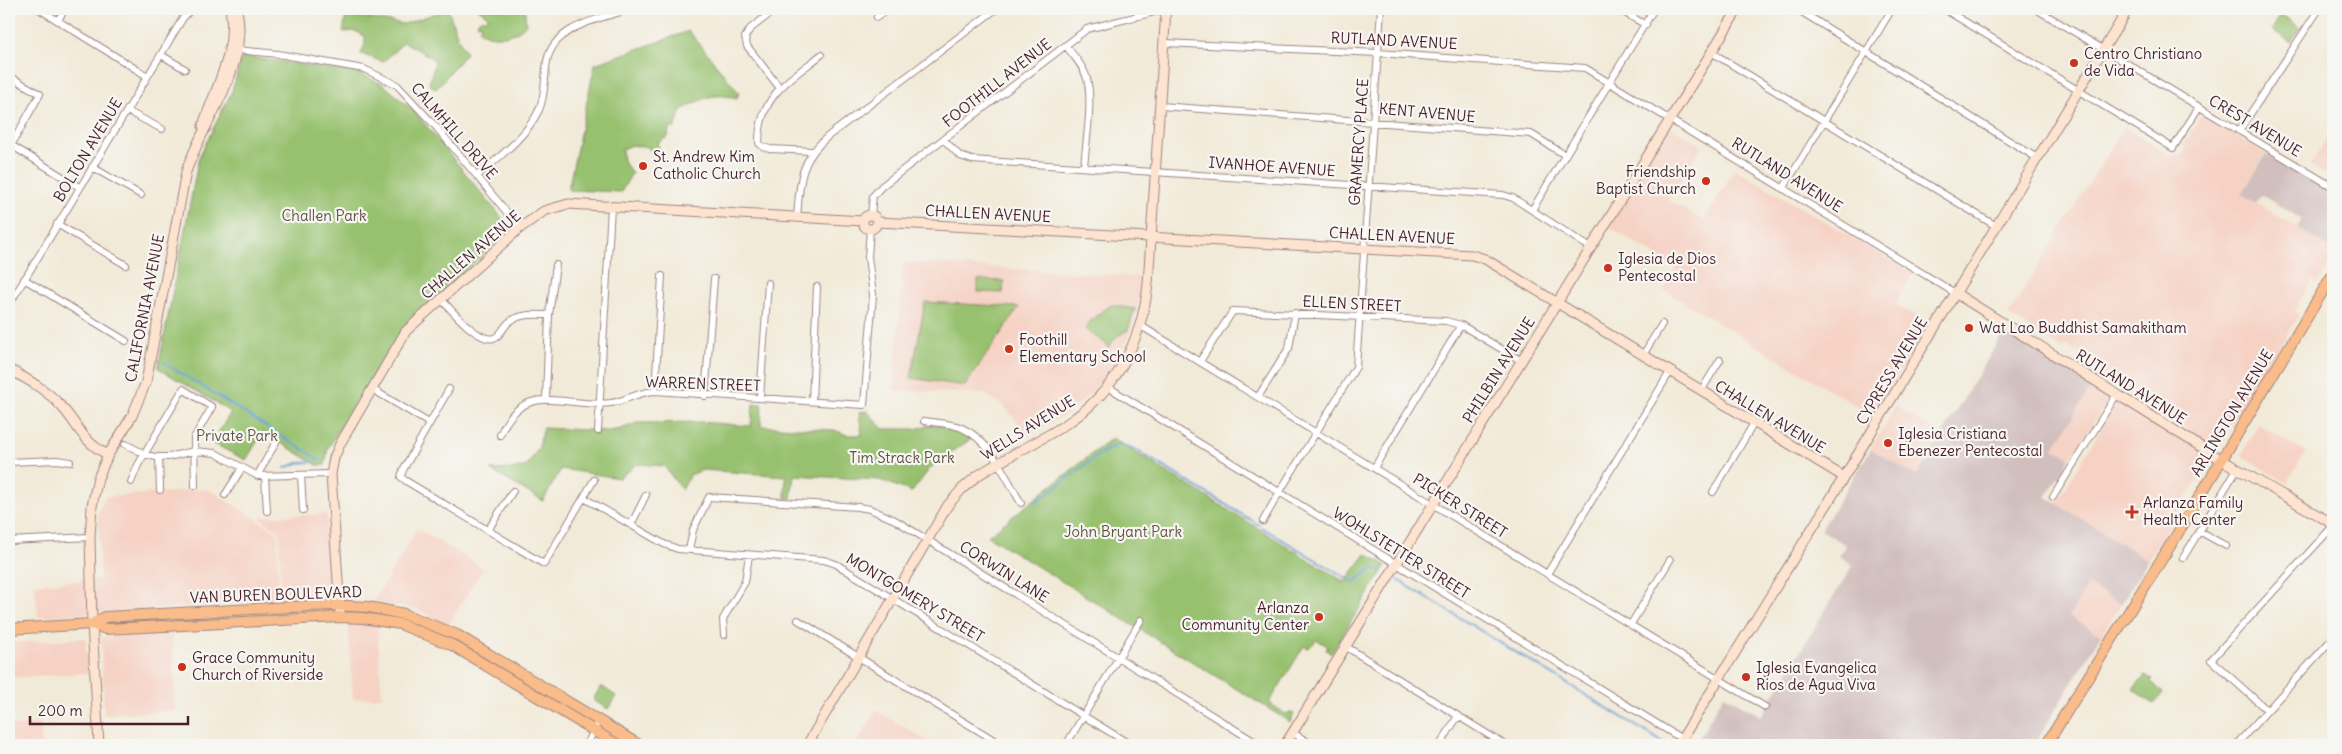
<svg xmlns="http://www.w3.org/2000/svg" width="2342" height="754" viewBox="0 0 2342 754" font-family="Delius,sans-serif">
	<rect width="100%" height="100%" fill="#f6f6f2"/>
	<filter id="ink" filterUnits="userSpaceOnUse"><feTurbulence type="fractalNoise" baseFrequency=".02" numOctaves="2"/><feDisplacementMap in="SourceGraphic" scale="10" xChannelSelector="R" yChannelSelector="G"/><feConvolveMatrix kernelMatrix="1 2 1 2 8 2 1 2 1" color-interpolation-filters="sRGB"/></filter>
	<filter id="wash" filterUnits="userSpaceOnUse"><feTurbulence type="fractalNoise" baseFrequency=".0096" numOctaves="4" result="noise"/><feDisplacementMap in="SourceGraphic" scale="20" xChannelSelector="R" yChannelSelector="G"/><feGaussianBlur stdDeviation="1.12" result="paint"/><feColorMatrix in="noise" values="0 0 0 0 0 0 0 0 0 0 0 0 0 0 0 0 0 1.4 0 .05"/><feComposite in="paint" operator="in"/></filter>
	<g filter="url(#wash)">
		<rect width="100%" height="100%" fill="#f2ead8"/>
		<path fill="#f6d2c4" d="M2207,116L2265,154L2242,194L2333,250V259L2318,283L2313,280L2294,311L2299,315L2281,345L2219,443L2211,445L2099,373L2102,367L2066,345L2063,349L2008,315L2124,127L2170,156L2182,154L2186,148L2183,145L2200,117Z
			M1669,126L1702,146L1668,200L1704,221L1735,169L1913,273L1895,304L1928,324L1873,416L1664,290L1676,268L1608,226Z
			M2333,129V179L2310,165Z
			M903,262L1141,277L1138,307L1130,334L1114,364L1094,390L1067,414L1026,436L1008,410L985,394L894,390Z
			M2093,384L2111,396L2070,458L2054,448Z
			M2118,400L2208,455L2209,461L2148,560L2056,504Z
			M1895,406L1942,435L1916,476L1871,449Z
			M2258,424L2306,452L2287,483L2241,455Z
			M208,489L277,532L280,600L38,617L35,584L100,579L98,513L104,497Z
			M327,514L332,591L329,598L282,602L279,531L259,517Z
			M417,529L484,568L448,624L416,609L373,602Z
			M2088,584L2121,604L2101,635L2069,616Z
			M348,621L377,624L382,697L353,699Z
			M172,633L175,710L104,715L101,637Z
			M85,638L88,673L9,678V643Z
			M876,710L934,745H855Z
			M41,724L42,745H9V726Z"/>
		<path fill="#d1bfbe" d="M2266,154L2333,194V250L2297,228L2302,219L2261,195L2256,203L2242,194Z
			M2004,332L2093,384L2054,448L2070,458L2046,497L2148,560L2121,604L2088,585L2069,616L2101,635L2034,745H1695L1724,695L1761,716L1853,565L1839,556L1846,545L1821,530L1871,449L1916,476L1918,474Z"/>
		<path fill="#97c16e" stroke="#70704c" d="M448,9L458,38L466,53L436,89L429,84L435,62L429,56L404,42L383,62L361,54L365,44V36L355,31L343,32L346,15L404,24Z
			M478,9H526L525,13L526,24C515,38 496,39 480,32L479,29L482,25L477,23L480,19H486L488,16Z
			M2281,14L2300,28L2291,42L2272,30Z
			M689,31L739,93L737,98C710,92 704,99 681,110L675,128H669L668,137L657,143L662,156H654L648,147L631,145L622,149L623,161L632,173L621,192L568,190L595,64Z
			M242,56L359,73L384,85L414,111L511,229L403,327L328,448L325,465H317L263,432L246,460L212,443L231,412L158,368L199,157L232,91Z
			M978,280L1004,281L1003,293L978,292Z
			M925,302L1019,307L965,386L911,378Z
			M1111,305L1135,309L1128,330L1117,336L1108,348L1105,343L1085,329L1092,319Z
			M753,404H762L761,426L834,430L847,435H862L859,412L867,411L883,429H914L932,425L950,426L975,436L931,467L912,492L880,480L794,475L791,499L785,498L786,476L703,470L690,475L682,490L664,466L637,464L619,478L561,469L543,501L490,470L516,469L527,466L539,447L543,428L608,431L621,429L637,423L700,422L751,426Z
			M1112,438L1345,582L1366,554L1386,565L1331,654L1326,650L1328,646L1317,640L1308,648L1304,646L1269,703L1286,714L1290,712L1294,714L1290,722L988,536Z
			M2145,676L2153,679L2152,682L2163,693L2153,704L2133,689Z
			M601,686L616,696L608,709L593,700Z"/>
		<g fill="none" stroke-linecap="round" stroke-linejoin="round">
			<path stroke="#679ed5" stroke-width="2" d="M163,362L320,460
				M285,468L298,463L314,462
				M1035,503L1101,453L1119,444L1136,450L1259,525
				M1261,527L1353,582C1364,578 1368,565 1381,570
				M1398,580L1664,743"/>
		</g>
	</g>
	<g filter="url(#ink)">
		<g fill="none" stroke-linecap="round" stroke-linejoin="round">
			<defs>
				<path id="street" d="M39,9L147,76
					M776,9L750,29L745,37L747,46L779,87
					M1618,9L1646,25
					M1797,9L2037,158
					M1944,9L2173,148L2199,107
					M2036,9L2333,187
					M877,17L888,9
					M58,20L65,9
					M1165,43L1378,53L1585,68L1955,293
					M1066,46C1074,56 1084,67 1087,79C1093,101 1086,143 1084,166
					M237,50L278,54L364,69L397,85L437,128L520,228
					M1711,52L1996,226
					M161,55L185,69
					M9,76L40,94L9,149
					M1161,106L1531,134L1565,155
					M127,111L162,129
					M2239,131L2319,9
					M944,140L960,156L972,160L1503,195L1513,198L1591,248
					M11,145L79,187
					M812,151L770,149L763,147L759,143C759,96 788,81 821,55
					M92,167L141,195
					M477,176C499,157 526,137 539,110C546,94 544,77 547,61C554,25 601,19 630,9
					M1783,189L1892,9
					M1532,210L1654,9
					M871,215L873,196L882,186L1087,29L1166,9
					M797,217C800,182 799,162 827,137L996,9
					M57,224L126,265
					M24,279L126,341
					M442,300C451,310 479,343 494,338C501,335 503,328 508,323C519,313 535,315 549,315
					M9,305L183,18L191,9
					M1141,326L1765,707
					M1643,355L1662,324
					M1200,361L1233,311L1446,321L1461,325L1520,360
					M1108,387L1682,739
					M372,389L429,423
					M449,389L403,470L401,477L406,481L544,564L594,480
					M655,391L662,276
					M1701,391L1720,360
					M705,396L714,279
					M1258,397L1289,348L1295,313
					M760,398L768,283
					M546,399L549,315L556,265
					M812,401L817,287
					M924,421C935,423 951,423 962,428C991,441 1005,476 1021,503
					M598,431L611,207
					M500,435C524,378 566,409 611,403C626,401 637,392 655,391L864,405L873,295L868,257L870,229
					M125,444L145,454L155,457H168L194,451L215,453L258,476L331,474
					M159,457L160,490
					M9,462L57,460L70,462
					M1374,468L1461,325
					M301,475L303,510
					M257,476L276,442
					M265,476L267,511
					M131,482L138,465L183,389L212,407L194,438L195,486
					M1713,492L1754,423
					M225,495L242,468
					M2053,497L2117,394
					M584,498L664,544L678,549L824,560L836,564L1131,745
					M1263,521L1279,493L1356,367L1381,9
					M631,525L646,495
					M488,530L513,491
					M2199,531L2226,546
					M9,541L90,537
					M689,550L693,530L709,497L858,507L870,509L895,520L1260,745
					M2183,558L2237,469
					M1547,574L1670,372
					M798,620L1002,745
					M1631,624L1670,560
					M724,635L723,619L745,582L749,555
					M1345,646L1505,745
					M2267,710L2211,660L2333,526
					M1293,733L1313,745
					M587,745L598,721
					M1066,745L1141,620
					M1440,745L1458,716
					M2236,745L2333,638"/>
				<path id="secondary" d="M203,126C215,87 238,51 230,9
					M863 222a7 7 0 1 1 14 0a7 7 0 1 1-14 0Z
					M878,222L1472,255L1485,259L1844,477
					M1955,293L2222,460L2333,524
					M9,369C26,379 46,389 60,405C79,425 80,440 108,455
					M340,612L331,474L334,458L340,444L406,331L520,228L544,211L568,204L863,221
					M99,745L92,624L90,537L92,506L98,478L108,455L132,416L146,382L186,172C204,117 249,71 237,9
					M807,745L948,505L962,489L977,476C1006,457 1037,443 1066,424C1115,393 1142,341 1148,284L1166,9
					M1285,745L1738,9
					M1678,745L1844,477L2128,9"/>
				<path id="primary" d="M92,624L105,617L329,605L368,607L404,614L457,635L639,745
					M9,629L92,624L105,629L340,617L363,618L400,624L452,645L618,745
					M2046,745L2173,541L2333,274"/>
			</defs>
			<use href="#street" stroke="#9e8482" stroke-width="8"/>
			<use href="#secondary" stroke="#9e8482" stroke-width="11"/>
			<use href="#primary" stroke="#9e8482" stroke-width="12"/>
			<use href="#street" stroke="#fff" stroke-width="6"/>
			<use href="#secondary" stroke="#fde4d0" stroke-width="9"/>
			<use href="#primary" stroke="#f9bc8a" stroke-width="10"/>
		</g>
	</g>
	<g fill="#c8321e" stroke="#f6f6f2" stroke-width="2">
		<circle cx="2074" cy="63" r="5"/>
		<circle cx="643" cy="166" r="5"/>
		<circle cx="1706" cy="181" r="5"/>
		<circle cx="1608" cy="268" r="5"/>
		<circle cx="1969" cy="328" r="5"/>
		<circle cx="1009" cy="349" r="5"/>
		<circle cx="1888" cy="443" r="5"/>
		<path d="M2129.5 504.5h5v5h5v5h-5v5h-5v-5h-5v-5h5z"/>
		<circle cx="1319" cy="617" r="5"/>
		<circle cx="182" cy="667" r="5"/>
		<circle cx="1746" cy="677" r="5"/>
	</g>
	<g text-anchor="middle" stroke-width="4.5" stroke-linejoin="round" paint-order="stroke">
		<g font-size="15" fill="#4a1f2b" stroke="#f6f6f2">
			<text transform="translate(1394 41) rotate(3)" y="5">RUTLAND AVENUE</text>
			<text transform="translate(997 83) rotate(-38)" y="5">FOOTHILL AVENUE</text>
			<text transform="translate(1427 113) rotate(5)" y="5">KENT AVENUE</text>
			<text transform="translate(2255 126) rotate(31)" y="5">CREST AVENUE</text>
			<text transform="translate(454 131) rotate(49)" y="5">CALMHILL DRIVE</text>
			<text transform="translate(1359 142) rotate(-86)" y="5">GRAMERCY PLACE</text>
			<text transform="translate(88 150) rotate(-59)" y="5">BOLTON AVENUE</text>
			<text transform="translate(1272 167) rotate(4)" y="5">IVANHOE AVENUE</text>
			<text transform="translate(1787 175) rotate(32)" y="5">RUTLAND AVENUE</text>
			<text transform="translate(988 214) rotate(3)" y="5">CHALLEN AVENUE</text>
			<text transform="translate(1392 236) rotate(3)" y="5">CHALLEN AVENUE</text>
			<text transform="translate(471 255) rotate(-41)" y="5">CHALLEN AVENUE</text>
			<text transform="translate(1352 304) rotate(3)" y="5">ELLEN STREET</text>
			<text transform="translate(145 308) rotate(-79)" y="5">CALIFORNIA AVENUE</text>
			<text transform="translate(1499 370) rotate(-58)" y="5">PHILBIN AVENUE</text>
			<text transform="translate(1892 371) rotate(-59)" y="5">CYPRESS AVENUE</text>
			<text transform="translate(703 384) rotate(2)" y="5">WARREN STREET</text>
			<text transform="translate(2131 387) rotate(32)" y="5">RUTLAND AVENUE</text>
			<text transform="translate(2232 413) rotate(-59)" y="5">ARLINGTON AVENUE</text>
			<text transform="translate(1770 417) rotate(31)" y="5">CHALLEN AVENUE</text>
			<text transform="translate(1028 428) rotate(-32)" y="5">WELLS AVENUE</text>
			<text transform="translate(1460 506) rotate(32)" y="5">PICKER STREET</text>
			<text transform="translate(1401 553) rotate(32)" y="5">WOHLSTETTER STREET</text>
			<text transform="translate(1004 572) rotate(32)" y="5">CORWIN LANE</text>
			<text transform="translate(276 595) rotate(-2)" y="5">VAN BUREN BOULEVARD</text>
			<text transform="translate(915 598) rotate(31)" y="5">MONTGOMERY STREET</text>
		</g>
		<g font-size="15" fill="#4a1f2b" stroke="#f6f6f2" text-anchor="start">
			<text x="2084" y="59">Centro Christiano<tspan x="2084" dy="17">de Vida</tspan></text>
			<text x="653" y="162">St. Andrew Kim<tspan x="653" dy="17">Catholic Church</tspan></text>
			<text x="1696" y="177" text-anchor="end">Friendship<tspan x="1696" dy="17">Baptist Church</tspan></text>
			<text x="1618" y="264">Iglesia de Dios<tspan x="1618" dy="17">Pentecostal</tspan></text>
			<text x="1979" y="333">Wat Lao Buddhist Samakitham</text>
			<text x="1019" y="345">Foothill<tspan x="1019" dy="17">Elementary School</tspan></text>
			<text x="1898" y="439">Iglesia Cristiana<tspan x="1898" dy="17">Ebenezer Pentecostal</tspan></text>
			<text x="2143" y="508">Arlanza Family<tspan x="2143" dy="17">Health Center</tspan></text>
			<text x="1309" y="613" text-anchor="end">Arlanza<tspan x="1309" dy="17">Community Center</tspan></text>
			<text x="192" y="663">Grace Community<tspan x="192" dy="17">Church of Riverside</tspan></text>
			<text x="1756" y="673">Iglesia Evangelica<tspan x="1756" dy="17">Rios de Agua Viva</tspan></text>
		</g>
		<g font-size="15" fill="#61503f" stroke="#f6f6f2">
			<text x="324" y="221">Challen Park</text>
			<text x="237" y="441">Private Park</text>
			<text x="902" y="463">Tim Strack Park</text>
			<text x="1123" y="537">John Bryant Park</text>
		</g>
	</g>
	<rect width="2342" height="754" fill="none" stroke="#f6f6f2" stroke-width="30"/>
	<path d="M30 716v8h158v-8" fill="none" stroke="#4a1f2b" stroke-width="2.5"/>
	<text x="38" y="716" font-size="15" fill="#4a1f2b" stroke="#f6f6f2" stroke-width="4" paint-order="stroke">200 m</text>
</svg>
